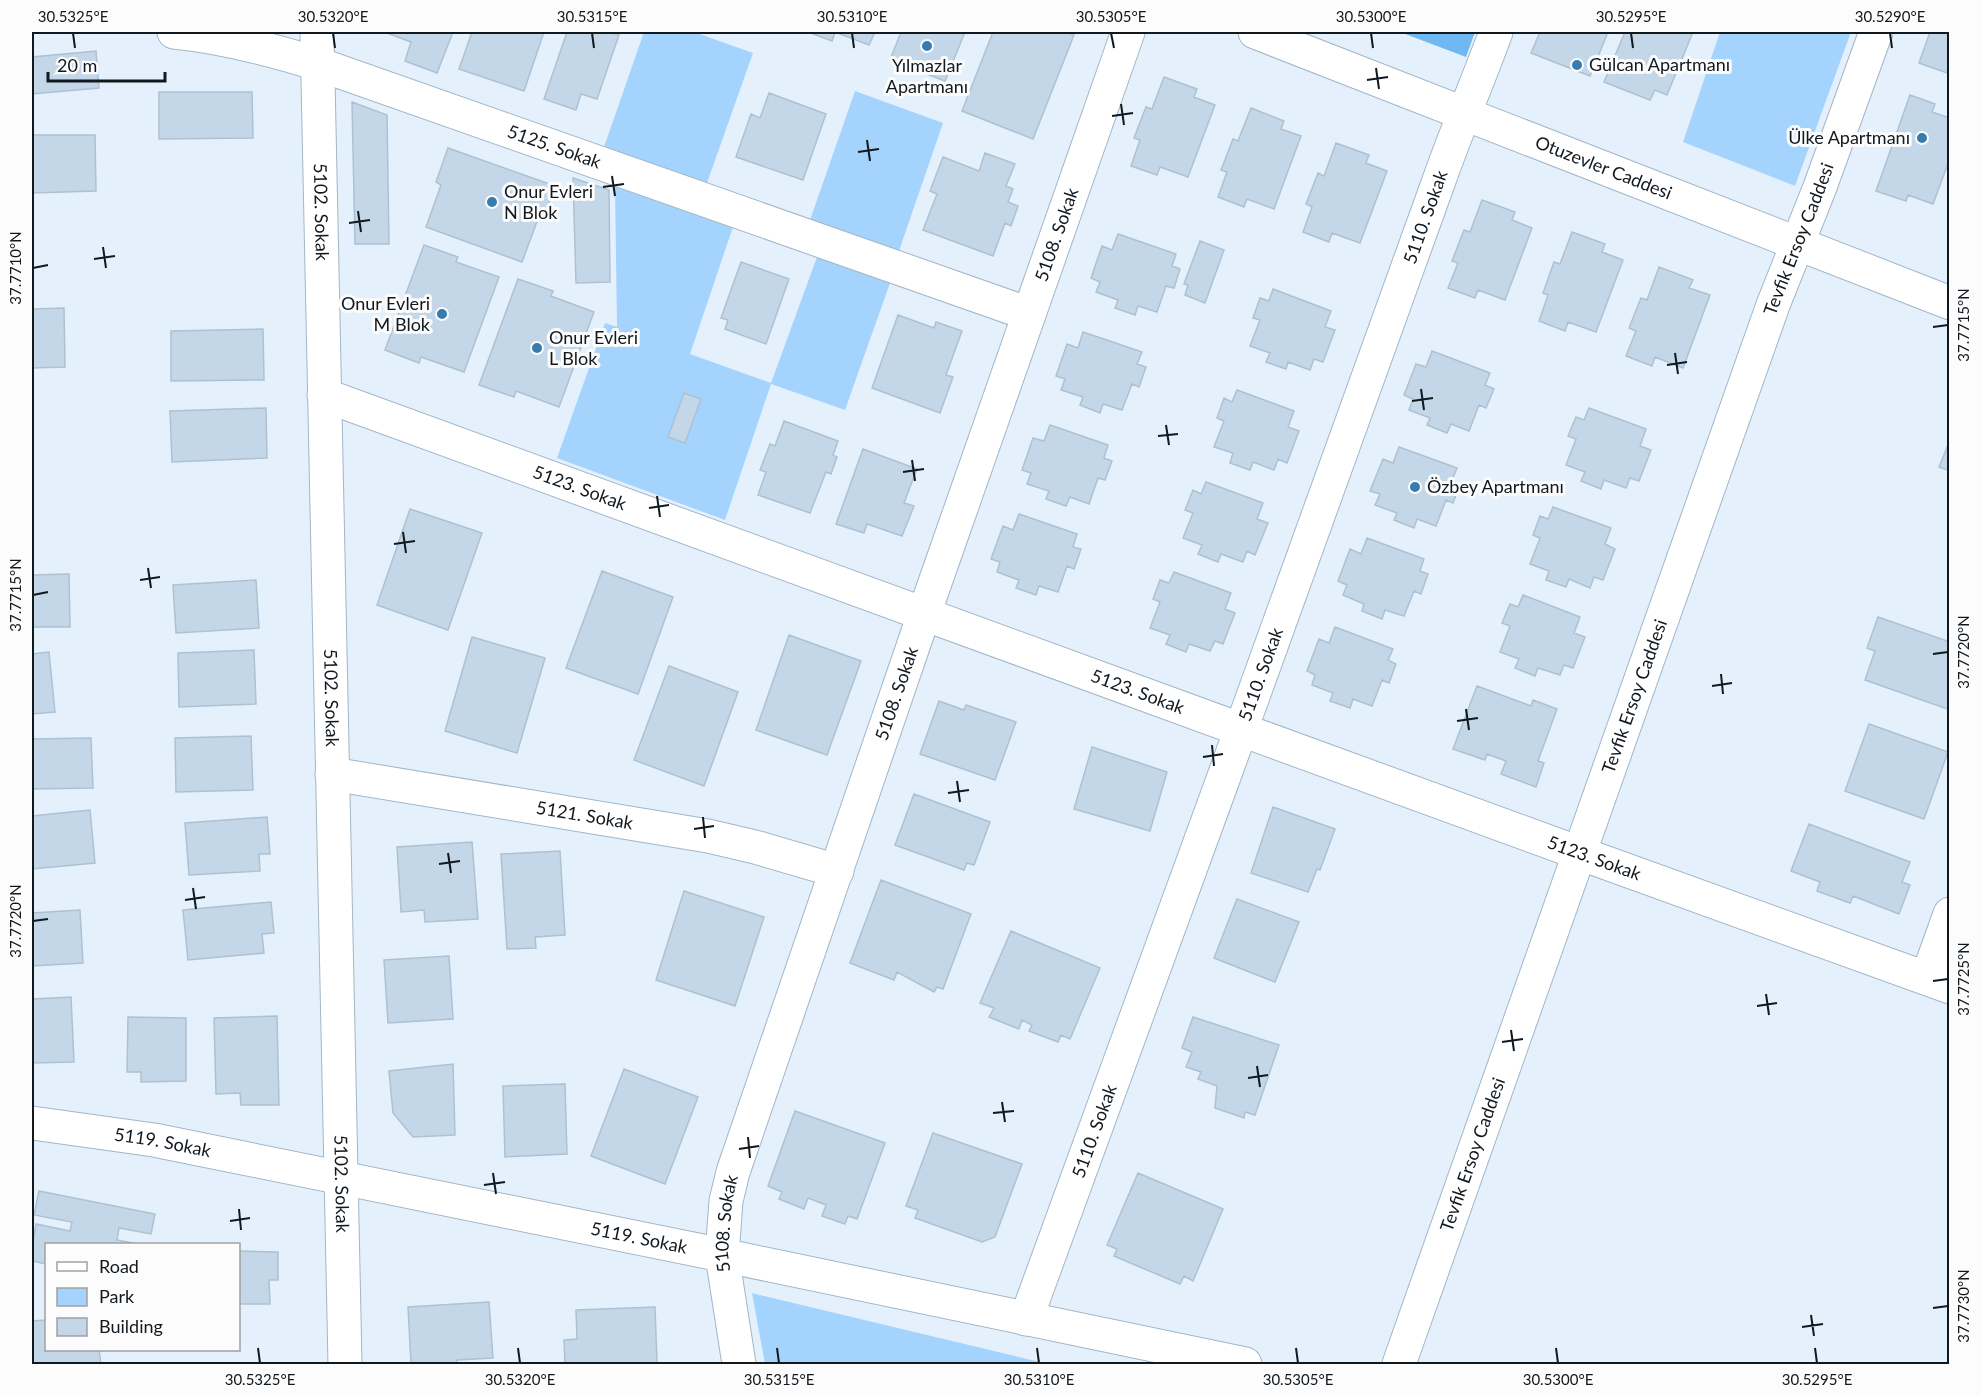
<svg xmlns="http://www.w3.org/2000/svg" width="1981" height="1396" viewBox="0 0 1981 1396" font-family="Lato,sans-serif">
	<rect width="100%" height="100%" fill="#e4f1fc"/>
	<path fill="#a4d4fe" d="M644,32H694L753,53L707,183L604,147Z
		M1720,32H1851L1795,186L1683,142Z
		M855,91L943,123L899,251L810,220Z
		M615,186L733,227L690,354L771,383L817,257L890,283L845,410L771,384L725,520L557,458L605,323L617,327Z
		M752,1293L1048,1364H765Z"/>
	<path fill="#70b8f3" d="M1400,32H1475L1466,57Z"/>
	<path fill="#c3d7e9" stroke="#adc1d2" stroke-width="1.5" d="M384,32H453L437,73L405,61L411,42Z
		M472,32H544L524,91L459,69Z
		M567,32H609L619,35L597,99L581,94L576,110L544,99Z
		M808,32H875L869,45L835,32L832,41Z
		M901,32H965L945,81L890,60Z
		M993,32H1066L1074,35L1033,139L962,111Z
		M1540,32H1608L1590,76L1531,53Z
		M1625,32H1693L1667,95L1655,90L1650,100L1604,82Z
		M1930,32H1950V74L1919,63Z
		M96,51L99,88L32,94V57Z
		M1164,77L1197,89L1194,97L1215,105L1188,177L1160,167L1157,175L1131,166L1140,140L1134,138L1146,107L1152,109Z
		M159,92H252L253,138L159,139Z
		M769,93L826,114L803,180L736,157L751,114L760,118Z
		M1910,95L1935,104L1932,112L1950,118V158L1933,204L1908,195L1906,201L1876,191Z
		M352,102L387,115L389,244H355Z
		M1251,108L1284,121L1281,129L1301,136L1274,209L1247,199L1244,207L1218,197L1227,172L1221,170L1233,139L1238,141Z
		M32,135H95L96,191L32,193Z
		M1336,143L1369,155L1366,163L1387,171L1360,243L1332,233L1329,242L1303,232L1312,207L1306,204L1318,173L1324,176Z
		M448,148L555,186L542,220L538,219L522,262L426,227L441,185L436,182Z
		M985,153L1015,164L1006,186L1013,189L1008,202L1018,206L1011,226L1005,223L993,256L923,230L937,194L930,191L943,157L979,171Z
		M573,178L609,190L610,282L576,283Z
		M1482,200L1515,212L1512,220L1532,228L1505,300L1478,290L1475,298L1448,288L1458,263L1452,261L1464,230L1470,232Z
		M1572,232L1605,244L1602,252L1623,260L1596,332L1568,322L1565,331L1539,321L1548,295L1543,293L1554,262L1560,264Z
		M1118,234L1176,254L1172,266L1180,269L1174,288L1166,286L1157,312L1138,306L1135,315L1115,308L1118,300L1096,292L1100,282L1091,278L1102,246L1112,250Z
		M1200,241L1224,250L1205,303L1185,295L1188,285L1184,284Z
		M424,245L458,257L456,262L499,277L464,372L421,357L419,363L385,350Z
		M741,262L789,279L766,344L725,329L728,320L721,318Z
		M1659,267L1693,280L1689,288L1710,295L1683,368L1655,357L1652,366L1626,356L1636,331L1629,328L1641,298L1647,300Z
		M518,279L553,291L551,296L594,312L559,407L516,391L514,397L479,385Z
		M1273,289L1331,311L1325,327L1335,330L1323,362L1314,359L1310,370L1288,362L1286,369L1266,362L1270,353L1250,346L1260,320L1253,318L1260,298L1269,301Z
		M64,308L65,367L32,368V309Z
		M898,315L934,328L936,322L962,331L946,375L953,377L940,413L872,388Z
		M263,329L264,380L171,381V331Z
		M1083,332L1142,352L1137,364L1146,367L1139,387L1132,384L1122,410L1103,404L1100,413L1080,405L1083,397L1061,390L1065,379L1056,376L1067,344L1078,348Z
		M1432,351L1490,373L1485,385L1494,389L1486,408L1479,405L1469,431L1451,424L1447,433L1427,425L1430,418L1409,410L1413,399L1404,395L1416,364L1426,367Z
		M1237,390L1294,411L1288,427L1299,431L1287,463L1278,459L1274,470L1253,462L1250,470L1230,463L1233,453L1214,447L1224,421L1217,418L1224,398L1232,402Z
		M684,393L701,399L685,443L668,437Z
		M266,408L267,458L172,462L170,411Z
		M1589,408L1646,429L1640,446L1651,450L1639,481L1630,478L1626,488L1604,480L1601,489L1581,481L1585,472L1566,465L1576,439L1568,436L1576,417L1584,420Z
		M784,421L838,441L833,455L837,457L831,474L826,472L810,513L758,495L766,472L760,470L770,444L775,446Z
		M1050,425L1108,445L1104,458L1112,461L1105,480L1098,478L1089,504L1070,497L1066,506L1046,499L1049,491L1027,484L1031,473L1022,470L1033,438L1044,441Z
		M1950,440V471L1939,467Z
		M1399,447L1457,468L1452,480L1460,484L1453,503L1446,500L1436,526L1417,519L1414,528L1394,520L1397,513L1375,505L1380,494L1370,491L1383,459L1393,463Z
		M863,449L917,469L904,503L914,506L902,536L867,524L864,533L836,524Z
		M1206,482L1263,503L1257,519L1268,523L1255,555L1247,551L1243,562L1221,554L1218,562L1198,554L1202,545L1183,538L1193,513L1185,510L1193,490L1201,494Z
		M1553,507L1611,528L1605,544L1615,549L1603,580L1594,577L1590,588L1569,579L1566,587L1546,580L1549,571L1530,564L1540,538L1533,535L1540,516L1548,519Z
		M410,509L482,533L448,630L377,605Z
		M1019,514L1077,534L1073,547L1081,549L1074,569L1067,566L1058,592L1039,586L1036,595L1016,588L1019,580L997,572L1000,562L991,559L1003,526L1013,530Z
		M1367,538L1424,559L1420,571L1428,574L1421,594L1414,591L1404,616L1385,610L1382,619L1362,611L1364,604L1343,595L1347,585L1338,581L1350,549L1361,554Z
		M602,571L673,597L638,694L566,668Z
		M1174,572L1231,593L1225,609L1235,613L1223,644L1215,641L1210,651L1189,644L1186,652L1166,644L1170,635L1150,628L1160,602L1153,599L1160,580L1169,583Z
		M69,574L70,627H32V575Z
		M256,580L259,628L176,633L173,585Z
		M1523,595L1580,617L1574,633L1585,637L1573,668L1564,665L1560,675L1538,668L1535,676L1515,668L1519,659L1500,652L1510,626L1502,623L1510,604L1518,607Z
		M1878,617L1950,642V710L1865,680L1875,651L1867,648Z
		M1335,627L1393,649L1388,660L1396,664L1389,683L1382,680L1372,706L1353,699L1350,708L1330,701L1333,693L1312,685L1315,675L1307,671L1319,639L1329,643Z
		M789,635L861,661L827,755L756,730Z
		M472,637L545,658L517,753L445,731Z
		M254,650L256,704L179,707L178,653Z
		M49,652L55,712L32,714V654Z
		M669,666L738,692L704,786L634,760Z
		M1477,686L1531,706L1533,700L1557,709L1538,761L1544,763L1536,787L1501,774L1506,761L1487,754L1485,760L1453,749Z
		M939,701L964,710L966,705L1016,722L995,780L920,754Z
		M1869,724L1948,752L1924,819L1845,791Z
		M251,736L253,790L176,792L175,738Z
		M91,738L93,788L32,789V739Z
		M1092,747L1167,772L1150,831L1074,809Z
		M914,794L990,822L974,865L967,863L964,870L895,845Z
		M1273,807L1335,829L1320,870L1317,869L1308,892L1251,873Z
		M90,810L95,863L32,869V816Z
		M267,817L270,854H259L260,871L189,875L185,823Z
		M1809,824L1910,862L1902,882L1910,885L1899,914L1853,896L1850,903L1817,891L1820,882L1791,871Z
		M472,842L478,919L425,922L424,910L401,912L397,847Z
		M560,851L565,935L535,937L536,948L507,949L501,854Z
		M881,880L971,914L943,989L937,987L934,992L897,972L894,980L850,963Z
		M684,891L764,917L735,1006L656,980Z
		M1237,899L1299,922L1275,982L1214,958Z
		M271,902L274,933L262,934L264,953L188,960L183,910Z
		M80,910L83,963L32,966V913Z
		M1011,931L1100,968L1070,1039L1061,1035L1058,1042L1029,1031L1032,1025L1022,1020L1019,1029L989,1017L994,1008L980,1003Z
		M449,956L453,1019L388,1023L384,960Z
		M71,997L74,1062L32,1063V999Z
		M277,1016L279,1105H241L240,1093L216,1094L214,1018Z
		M128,1017L186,1018V1081L141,1082V1072H127Z
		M1193,1017L1279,1045L1255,1115L1245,1112L1244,1118L1215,1108L1217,1086L1198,1079L1201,1072L1186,1067L1192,1052L1182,1048Z
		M453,1064L455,1135L413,1137L393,1113L389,1071Z
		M624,1069L698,1097L665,1184L591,1156Z
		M565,1084L567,1154L505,1157L503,1086Z
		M795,1111L885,1143L857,1219L848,1216L845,1224L822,1216L826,1205L808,1198L804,1209L779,1199L782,1192L768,1186Z
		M933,1133L1022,1164L995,1237L982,1242L915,1218L918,1210L906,1206Z
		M1138,1173L1223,1209L1193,1281L1184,1276L1180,1284L1114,1256L1117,1249L1107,1245Z
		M39,1191L155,1214L151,1234L119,1228L117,1240L138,1244H46V1264L32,1261V1247L36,1224L70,1231L72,1222L34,1215Z
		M238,1251L278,1252V1280H269L270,1304H238Z
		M489,1302L493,1358L457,1360V1364H411L408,1307Z
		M655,1307L657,1364H565L564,1340L577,1339L576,1310Z
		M46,1320V1350H99L101,1364H32V1321Z"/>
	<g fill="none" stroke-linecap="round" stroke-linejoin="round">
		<defs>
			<g id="minor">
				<path id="s1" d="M174,32C224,37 270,49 318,64L1029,314"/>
				<path id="s2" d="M317,32L345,1364"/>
				<path id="s3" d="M1255,32L1950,303"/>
				<path id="s4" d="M324,395L1579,853L1950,987"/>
				<path id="s5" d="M332,774L708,836L755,847L837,871"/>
				<path d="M1927,978L1950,914"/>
				<path id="s6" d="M32,1123L154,1140L722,1255L1245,1364"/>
				<path id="s7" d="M1026,1319C1164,942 1302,564 1437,186C1455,134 1477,84 1496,32"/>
				<path id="s8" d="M739,1364L722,1255L726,1201L733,1172L931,594L1128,32"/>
				<path id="s9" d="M1399,1364L1773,305L1820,187L1876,32"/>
			</g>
		</defs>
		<use href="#minor" stroke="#a2b6c7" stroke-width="35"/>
		<use href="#minor" stroke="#fff" stroke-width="33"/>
	</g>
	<path fill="none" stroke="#11181e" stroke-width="2" d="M73,33L75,48M333,33L335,48M592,33L594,48M852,33L854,48M1111,33L1114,48M1371,33L1373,48M1631,33L1633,48M1890,33L1892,48M1376,68L1379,89M1367,80L1388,77M1121,104L1124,125M1112,116L1133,113M867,140L870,161M858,152L879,149M612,176L615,196M603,187L624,184M358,211L361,232M349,223L370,220M103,247L106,268M94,259L115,256M33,268L48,265M1933,327L1948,325M1675,353L1678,374M1667,365L1687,362M1421,389L1424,410M1412,401L1433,398M1166,425L1169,445M1158,436L1178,434M912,460L915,481M903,472L924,469M657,496L660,517M649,508L669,505M403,532L406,553M394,544L415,541M148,568L151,588M140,580L160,577M33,595L48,592M1933,654L1948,652M1721,674L1723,694M1712,686L1732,683M1466,709L1469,730M1457,721L1478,718M1212,745L1214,766M1203,757L1223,754M957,781L960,802M948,793L969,790M703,817L705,838M694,829L714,826M448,853L451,873M439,864L460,861M193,888L196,909M185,900L205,897M33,921L48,919M1933,981L1948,979M1766,994L1769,1015M1757,1006L1777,1003M1511,1030L1514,1051M1502,1042L1523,1039M1257,1066L1260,1087M1248,1078L1268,1075M1002,1102L1005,1122M993,1113L1014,1111M748,1137L750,1158M739,1149L759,1146M493,1173L496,1194M484,1185L505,1182M239,1209L241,1230M230,1221L250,1218M1933,1308L1948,1306M1811,1315L1814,1336M1802,1327L1823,1324M258,1348L260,1363M518,1348L520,1363M777,1348L779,1363M1037,1348L1039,1363M1296,1348L1298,1363M1556,1348L1558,1363M1815,1348L1817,1363"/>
	<g fill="#367cb1" stroke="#fcfcfc" stroke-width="2">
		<circle cx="927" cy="46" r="6"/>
		<circle cx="1577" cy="65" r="6"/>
		<circle cx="1922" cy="138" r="6"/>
		<circle cx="492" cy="202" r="6"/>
		<circle cx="442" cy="314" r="6"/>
		<circle cx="537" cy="348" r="6"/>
		<circle cx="1415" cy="487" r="6"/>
	</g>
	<g text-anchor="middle" stroke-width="6" stroke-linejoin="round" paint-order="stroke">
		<g font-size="18" fill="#11181e" stroke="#fcfcfc" text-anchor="start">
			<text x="1589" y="71">Gülcan Apartmanı</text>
			<text x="927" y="72" text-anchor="middle">Yılmazlar<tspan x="927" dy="21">Apartmanı</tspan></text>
			<text x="1910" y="144" text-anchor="end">Ülke Apartmanı</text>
			<text x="504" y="198">Onur Evleri<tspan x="504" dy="21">N Blok</tspan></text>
			<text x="430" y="310" text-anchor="end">Onur Evleri<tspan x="430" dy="21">M Blok</tspan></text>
			<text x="549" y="344">Onur Evleri<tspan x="549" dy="21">L Blok</tspan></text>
			<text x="1427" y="493">Özbey Apartmanı</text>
		</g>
		<g font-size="18" fill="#11181e" stroke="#fcfcfc">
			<text dy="6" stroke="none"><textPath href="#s1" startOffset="398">5125. Sokak</textPath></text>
			<text dy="6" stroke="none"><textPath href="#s3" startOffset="374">Otuzevler Caddesi</textPath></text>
			<text dy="6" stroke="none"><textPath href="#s2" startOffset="180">5102. Sokak</textPath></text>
			<text dy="6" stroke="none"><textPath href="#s7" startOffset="1172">5110. Sokak</textPath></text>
			<text dy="6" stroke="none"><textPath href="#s8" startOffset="1186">5108. Sokak</textPath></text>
			<text dy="6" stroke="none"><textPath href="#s9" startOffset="1194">Tevfik Ersoy Caddesi</textPath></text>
			<text dy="6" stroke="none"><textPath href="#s4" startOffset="272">5123. Sokak</textPath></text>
			<text dy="6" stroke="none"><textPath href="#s7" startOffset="686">5110. Sokak</textPath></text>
			<text dy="6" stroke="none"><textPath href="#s4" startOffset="866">5123. Sokak</textPath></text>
			<text dy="6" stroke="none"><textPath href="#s8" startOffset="700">5108. Sokak</textPath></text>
			<text dy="6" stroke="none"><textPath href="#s9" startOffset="708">Tevfik Ersoy Caddesi</textPath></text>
			<text dy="6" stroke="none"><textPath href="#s2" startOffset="666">5102. Sokak</textPath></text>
			<text dy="6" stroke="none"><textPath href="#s5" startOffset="256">5121. Sokak</textPath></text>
			<text dy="6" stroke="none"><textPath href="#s4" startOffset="1352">5123. Sokak</textPath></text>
			<text dy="6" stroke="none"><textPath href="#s7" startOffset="200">5110. Sokak</textPath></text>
			<text dy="6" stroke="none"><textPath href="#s6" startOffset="132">5119. Sokak</textPath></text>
			<text dy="6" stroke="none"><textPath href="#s9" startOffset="222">Tevfik Ersoy Caddesi</textPath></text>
			<text dy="6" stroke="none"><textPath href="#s2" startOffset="1152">5102. Sokak</textPath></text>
			<text dy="6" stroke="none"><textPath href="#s8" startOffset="142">5108. Sokak</textPath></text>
			<text dy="6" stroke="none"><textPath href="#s6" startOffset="618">5119. Sokak</textPath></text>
		</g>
	</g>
	<rect width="1981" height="1396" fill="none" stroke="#fcfcfc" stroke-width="66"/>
	<rect x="45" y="1243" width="195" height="108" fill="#fcfcfc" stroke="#9ea1a3" stroke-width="1.5"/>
	<rect x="57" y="1262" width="30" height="9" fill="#ffffff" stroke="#9ea1a3" stroke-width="1.5"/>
	<text x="99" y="1273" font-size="18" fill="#11181e">Road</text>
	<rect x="57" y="1288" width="30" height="18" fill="#a4d4fe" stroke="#9ea1a3" stroke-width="1.5"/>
	<text x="99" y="1303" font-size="18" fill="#11181e">Park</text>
	<rect x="57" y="1318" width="30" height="18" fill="#c3d7e9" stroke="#9ea1a3" stroke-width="1.5"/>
	<text x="99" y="1333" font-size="18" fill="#11181e">Building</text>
	<path d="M48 72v9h117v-9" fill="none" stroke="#11181e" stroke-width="3"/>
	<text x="57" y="72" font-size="18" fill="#11181e" stroke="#fcfcfc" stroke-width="4.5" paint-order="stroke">20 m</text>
	<rect x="33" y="33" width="1915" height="1330" fill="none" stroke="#11181e" stroke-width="2"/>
	<g font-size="15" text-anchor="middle" fill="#11181e">
		<text x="73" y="22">30.5325°E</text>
		<text x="333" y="22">30.5320°E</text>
		<text x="592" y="22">30.5315°E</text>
		<text x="852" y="22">30.5310°E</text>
		<text x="1111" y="22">30.5305°E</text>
		<text x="1371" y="22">30.5300°E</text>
		<text x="1631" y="22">30.5295°E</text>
		<text x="1890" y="22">30.5290°E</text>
		<text transform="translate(16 268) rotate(-90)" y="5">37.7710°N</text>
		<text transform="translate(1964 325) rotate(-90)" y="5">37.7715°N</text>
		<text transform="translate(16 595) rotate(-90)" y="5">37.7715°N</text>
		<text transform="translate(1964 652) rotate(-90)" y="5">37.7720°N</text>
		<text transform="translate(16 921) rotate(-90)" y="5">37.7720°N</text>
		<text transform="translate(1964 979) rotate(-90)" y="5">37.7725°N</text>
		<text transform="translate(1964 1306) rotate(-90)" y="5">37.7730°N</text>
		<text x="260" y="1385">30.5325°E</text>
		<text x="520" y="1385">30.5320°E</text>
		<text x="779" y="1385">30.5315°E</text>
		<text x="1039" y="1385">30.5310°E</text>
		<text x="1298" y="1385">30.5305°E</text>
		<text x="1558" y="1385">30.5300°E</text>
		<text x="1817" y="1385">30.5295°E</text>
	</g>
</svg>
